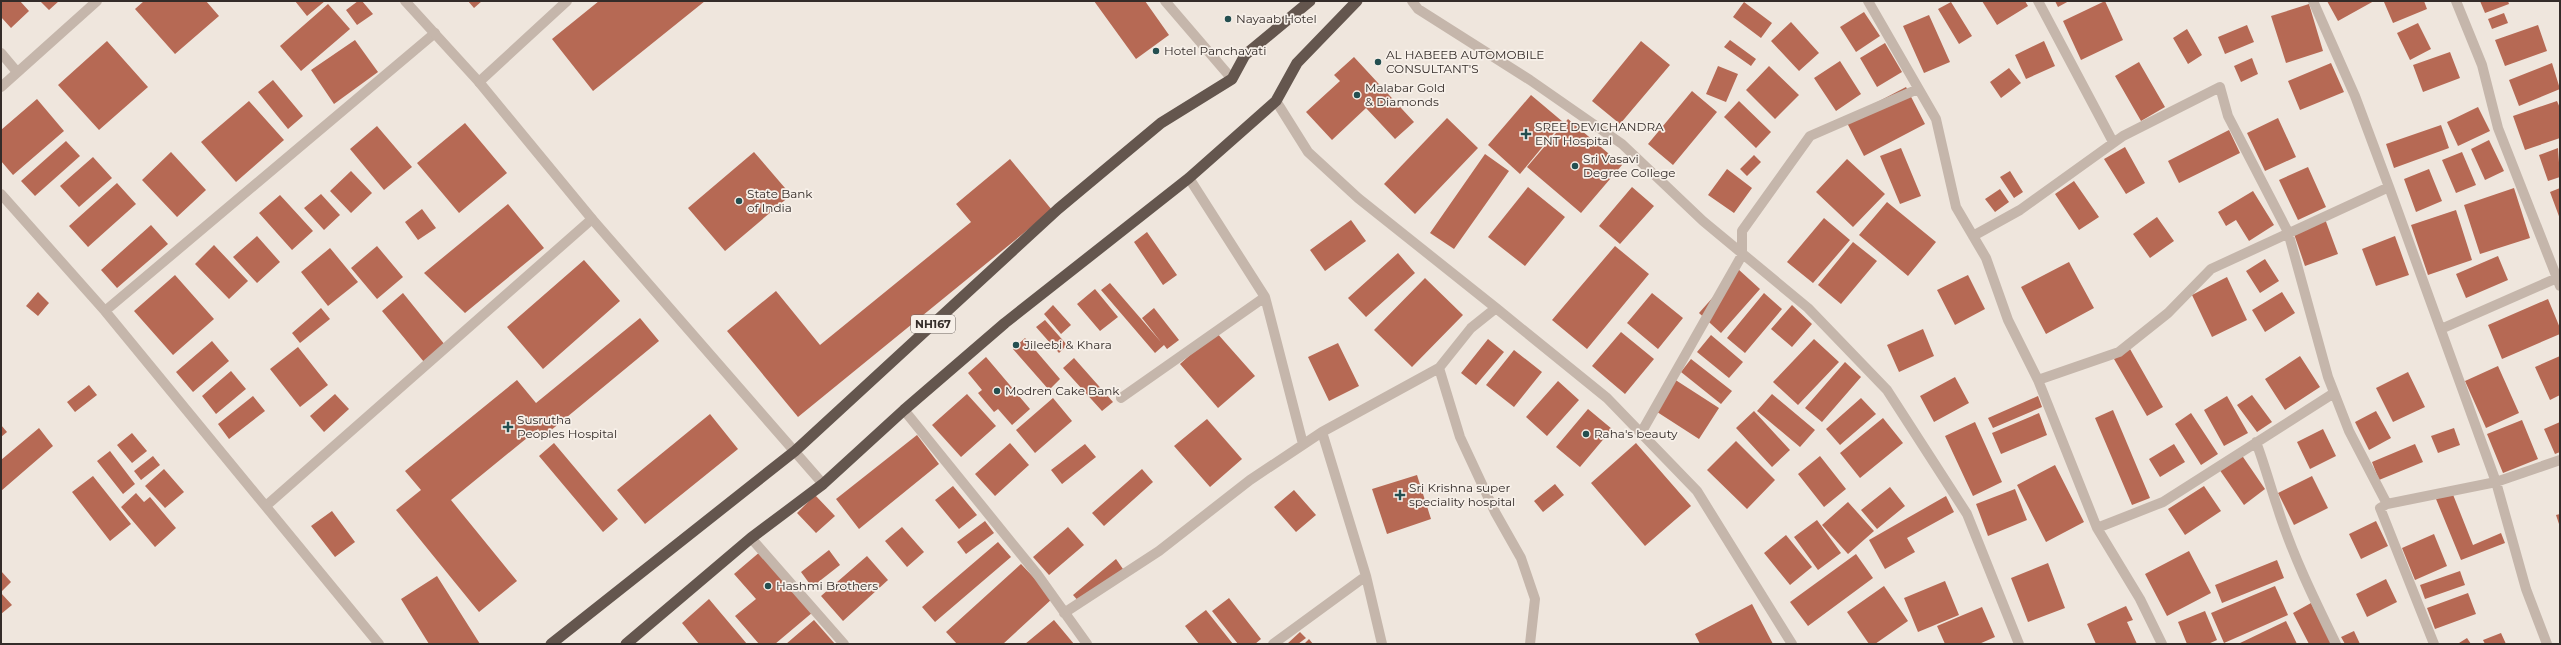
<svg xmlns="http://www.w3.org/2000/svg" width="2561" height="645" viewBox="0 0 2561 645" font-family="Montserrat,sans-serif">
	<rect width="100%" height="100%" fill="#efe6dd"/>
	<path fill="#b66954" d="M1,1H20L29,11L11,28L1,17Z
		M40,1H59L49,10Z
		M144,1H206L219,16L175,54L135,9Z
		M295,1H325L307,16Z
		M358,1H362L373,14L357,25L346,10Z
		M468,1H482L474,8Z
		M599,1H705L593,91L552,39Z
		M1094,1H1145L1169,35L1136,59Z
		M1982,1H2025L2028,6L1997,25Z
		M2055,1H2069L2058,7Z
		M2105,1L2123,40L2081,60L2063,21Z
		M2327,1H2374L2338,21Z
		M2387,1H2424L2427,9L2393,23L2384,2Z
		M2480,1H2508L2509,4L2485,13Z
		M1744,2L1772,23L1761,38L1733,17Z
		M1951,2L1972,36L1959,44L1938,9Z
		M328,4L350,29L301,71L280,46Z
		M2309,4L2323,51L2286,63L2271,16Z
		M1864,12L1880,36L1856,52L1840,27Z
		M2504,13L2508,23L2492,29L2488,19Z
		M1929,15L1950,62L1924,73L1903,26Z
		M1791,22L1819,53L1799,71L1771,41Z
		M2418,23L2431,49L2410,60L2397,33Z
		M2247,25L2254,42L2225,54L2218,37Z
		M2538,25L2547,51L2505,66L2495,40Z
		M2187,29L2202,55L2188,64L2173,38Z
		M355,40L378,72L334,104L311,70Z
		M1730,40L1756,59L1751,66L1724,47Z
		M107,41L148,87L99,130L58,85Z
		M1641,41L1670,65L1620,124L1592,101Z
		M2044,41L2055,66L2026,79L2015,55Z
		M1885,43L1902,72L1877,87L1860,58Z
		M2450,52L2460,78L2423,92L2413,65Z
		M1354,57L1414,122L1395,139L1366,108L1332,140L1306,112L1340,81L1334,75Z
		M2252,58L2258,74L2241,82L2234,66Z
		M1840,61L1861,94L1836,111L1814,78Z
		M2139,62L2165,107L2141,121L2115,76Z
		M2331,63L2344,92L2300,110L2288,81Z
		M2552,63L2560,89L2519,106L2509,80Z
		M1718,66L1738,74L1726,102L1706,94Z
		M1769,66L1799,95L1775,119L1746,90Z
		M2009,68L2021,83L2001,98L1990,82Z
		M273,80L303,116L288,129L258,92Z
		M1906,87L1925,124L1864,156L1845,119Z
		M1692,91L1717,112L1673,165L1648,144Z
		M1531,95L1563,122L1520,174L1488,145Z
		M37,99L64,131L13,175L1,161V130Z
		M249,101L284,140L236,182L201,142Z
		M1739,101L1771,132L1756,148L1724,117Z
		M2557,101L2560,108V138L2525,150L2513,116Z
		M2478,107L2490,131L2458,146L2447,122Z
		M1447,118L1478,148L1415,214L1384,184Z
		M2278,118L2296,157L2265,171L2247,133Z
		M1568,119L1622,165L1581,213L1527,167Z
		M465,123L507,173L459,213L417,163Z
		M2441,125L2449,148L2394,168L2386,144Z
		M377,126L412,167L384,190L350,149Z
		M2229,130L2240,153L2179,183L2168,161Z
		M2489,140L2504,171L2485,180L2471,149Z
		M66,141L80,156L35,196L21,181Z
		M2125,147L2145,183L2126,194L2104,159Z
		M1901,148L1921,196L1900,204L1880,156Z
		M2558,148L2560,177L2548,181L2539,155Z
		M171,152L206,190L177,217L142,180Z
		M754,152L791,195L725,251L688,208Z
		M2462,152L2476,185L2456,193L2442,160Z
		M1485,154L1509,171L1454,249L1430,233Z
		M1754,155L1761,162L1747,176L1740,169Z
		M93,157L112,178L79,207L60,186Z
		M1010,159L1052,210L798,417L727,331L776,291L820,345L971,222L956,204Z
		M1847,159L1885,194L1853,227L1816,192Z
		M2308,167L2326,207L2298,220L2279,180Z
		M1727,169L1752,188L1734,213L1708,195Z
		M2429,169L2442,201L2416,212L2404,179Z
		M351,171L372,193L351,213L330,191Z
		M2010,171L2023,192L2014,198L2000,177Z
		M2074,181L2099,217L2079,230L2055,194Z
		M117,183L136,204L88,247L69,226Z
		M1528,187L1565,217L1525,266L1488,237Z
		M1632,187L1654,206L1620,244L1599,226Z
		M2514,188L2530,238L2480,254L2464,205Z
		M2560,188V219L2550,192Z
		M2000,189L2009,202L1995,212L1985,199Z
		M2253,191L2274,225L2249,241L2236,220L2226,226L2218,212Z
		M321,194L340,215L324,230L304,208Z
		M280,195L313,231L292,250L259,213Z
		M1887,202L1936,242L1908,276L1859,235Z
		M508,204L544,248L465,313L424,273Z
		M422,209L436,228L418,240L405,222Z
		M2456,210L2472,260L2428,275L2411,225Z
		M2157,217L2174,241L2150,258L2133,234Z
		M1824,218L1850,240L1813,283L1787,262Z
		M2325,219L2338,254L2305,266L2293,231Z
		M1351,220L1366,241L1325,271L1310,250Z
		M151,225L168,244L117,288L101,270Z
		M1147,232L1177,275L1163,285L1134,242Z
		M257,236L280,262L257,283L233,257Z
		M2395,236L2409,275L2376,286L2362,249Z
		M1853,242L1877,261L1841,304L1818,285Z
		M214,245L248,281L229,299L195,264Z
		M377,246L403,277L377,299L351,268Z
		M1615,246L1649,274L1587,349L1552,320Z
		M330,248L358,282L328,306L301,272Z
		M1398,253L1415,273L1366,317L1348,298Z
		M2498,256L2508,280L2466,298L2456,274Z
		M2265,259L2279,281L2260,293L2246,271Z
		M584,260L620,301L543,369L507,327Z
		M2069,262L2094,308L2046,334L2021,287Z
		M1738,269L1760,289L1721,333L1699,313Z
		M175,275L214,319L173,355L134,311Z
		M1968,275L1985,309L1955,325L1937,290Z
		M2227,277L2247,320L2212,337L2192,295Z
		M1425,278L1463,315L1412,367L1374,330Z
		M1110,283L1161,342L1142,318L1154,308L1179,340L1167,349L1164,345L1155,353L1101,290Z
		M1095,289L1118,317L1100,331L1077,304Z
		M38,292L49,303L38,316L26,306Z
		M2282,292L2295,313L2265,332L2252,310Z
		M403,293L445,345L424,362L382,311Z
		M1652,293L1683,318L1658,349L1627,323Z
		M1764,293L1782,309L1745,353L1727,338Z
		M2548,299L2560,328V334L2502,359L2488,325Z
		M1053,305L1071,325L1061,334L1044,314Z
		M1792,305L1812,324L1792,347L1771,329Z
		M321,308L330,319L300,343L292,333Z
		M640,318L659,341L544,436L538,429L451,500L517,581L479,612L396,510L421,490L405,471L517,380L536,403Z
		M1045,320L1067,345L1059,353L1036,327Z
		M1923,329L1934,356L1899,372L1887,345Z
		M1216,332L1255,376L1218,408L1180,364Z
		M1621,332L1654,359L1625,394L1592,366Z
		M1711,335L1743,362L1729,378L1697,352Z
		M1025,338L1060,379L1049,390L1013,349Z
		M1488,339L1504,352L1476,385L1461,373Z
		M1814,339L1839,362L1798,405L1773,382Z
		M212,341L229,361L193,392L176,372Z
		M1338,343L1359,386L1329,401L1308,357Z
		M298,347L328,385L300,407L270,369Z
		M2130,349L2163,407L2147,416L2114,359Z
		M1514,350L1542,372L1514,407L1486,385Z
		M2300,356L2320,387L2285,410L2265,379Z
		M2560,356V395L2550,400L2535,367Z
		M986,357L1030,409L1012,425L998,409L994,412L978,393L982,390L968,373Z
		M1074,358L1113,402L1102,411L1063,368Z
		M1691,359L1732,391L1721,404L1681,372Z
		M1845,362L1861,377L1822,422L1805,408Z
		M2498,366L2519,413L2486,428L2465,381Z
		M231,371L246,389L216,414L202,396Z
		M2408,372L2425,407L2393,422L2376,388Z
		M1955,377L1969,403L1934,422L1920,396Z
		M1674,379L1719,408L1699,439L1654,410Z
		M1558,381L1579,400L1547,436L1526,417Z
		M89,385L97,395L75,412L67,402Z
		M335,394L349,409L324,432L310,416Z
		M967,394L996,426L961,457L932,425Z
		M1772,394L1815,430L1800,447L1757,411Z
		M2252,395L2272,422L2257,432L2237,405Z
		M253,396L265,411L229,439L218,424Z
		M2038,396L2042,407L1993,428L1988,418Z
		M2227,396L2248,433L2224,446L2204,410Z
		M1053,398L1072,421L1035,453L1016,430Z
		M1861,398L1876,414L1840,445L1826,429Z
		M1588,409L1612,429L1580,467L1556,447Z
		M2113,410L2150,498L2132,505L2095,418Z
		M1754,411L1790,450L1772,467L1736,428Z
		M2376,411L2391,438L2369,450L2355,422Z
		M2039,413L2047,435L2001,454L1992,433Z
		M2191,413L2218,454L2201,465L2175,424Z
		M710,414L738,449L645,524L617,490Z
		M1883,418L1903,443L1860,478L1840,453Z
		M1207,419L1242,459L1210,487L1174,446Z
		M2522,420L2538,459L2503,473L2487,434Z
		M1975,422L2002,482L1973,496L1945,436Z
		M2560,422V452L2555,454L2544,429Z
		M1,425L7,432L1,437Z
		M39,428L53,446L1,491V460Z
		M2454,428L2460,445L2438,453L2431,436Z
		M2323,429L2336,456L2310,469L2297,442Z
		M132,433L147,451L132,463L117,445Z
		M917,435L939,464L859,529L836,499Z
		M1736,441L1775,480L1747,509L1707,470Z
		M554,443L618,519L603,532L539,456Z
		M1010,443L1029,465L995,496L975,474Z
		M1636,443L1691,506L1645,546L1591,483Z
		M1085,444L1096,457L1062,484L1051,470Z
		M2174,444L2185,462L2160,477L2149,459Z
		M2415,444L2423,462L2379,480L2372,462Z
		M110,451L135,484L123,494L97,461Z
		M2241,454L2265,489L2244,505L2219,469Z
		M153,456L160,465L141,480L134,471Z
		M1820,456L1846,489L1824,507L1798,474Z
		M2055,465L2084,522L2046,542L2017,485Z
		M164,469L184,492L165,508L145,486Z
		M1142,469L1153,482L1104,526L1092,513Z
		M1417,475L1431,519L1387,534L1372,489Z
		M93,476L131,524L110,541L72,492Z
		M2312,476L2328,508L2294,525L2278,493Z
		M1555,484L1564,495L1543,512L1534,501Z
		M953,486L977,515L959,529L935,500Z
		M2204,486L2221,511L2185,535L2168,509Z
		M1890,487L1905,506L1877,529L1861,510Z
		M2015,489L2027,520L1988,536L1976,504Z
		M1294,490L1316,515L1296,532L1274,507Z
		M2452,492L2473,545L2501,533L2505,543L2461,560L2436,499Z
		M136,493L144,502L150,497L176,528L155,547L121,507Z
		M815,495L835,516L816,533L797,513Z
		M1946,496L1954,512L1907,538L1915,552L1885,569L1869,540Z
		M1848,502L1874,531L1848,554L1822,525Z
		M332,511L355,542L335,557L311,526Z
		M2560,514V527L2556,515Z
		M1817,520L1841,553L1818,570L1794,537Z
		M985,521L994,533L966,554L957,542Z
		M2376,521L2388,546L2361,559L2349,534Z
		M902,527L924,552L907,567L885,541Z
		M1068,527L1084,545L1049,575L1033,557Z
		M2434,534L2447,566L2415,580L2402,548Z
		M1786,535L1812,567L1790,585L1764,553Z
		M998,542L1011,557L935,622L922,607Z
		M829,550L840,565L812,587L801,572Z
		M761,551L813,612L775,644H759L735,616L756,599L734,574Z
		M2189,551L2211,593L2167,616L2145,574Z
		M1856,554L1873,578L1808,626L1790,602Z
		M867,556L888,580L843,621L821,596Z
		M1116,559L1123,569L1081,604L1073,595Z
		M2277,560L2284,578L2222,603L2215,585Z
		M2048,563L2065,608L2028,622L2011,578Z
		M1021,564L1053,598L1003,644H957L946,632Z
		M1,571L11,582L1,592Z
		M2460,571L2465,585L2425,599L2420,585Z
		M437,576L480,644H429L401,599Z
		M2386,579L2397,602L2367,617L2356,594Z
		M1945,581L1959,615L1918,632L1904,598Z
		M1884,586L1908,621L1875,644H1869L1847,612Z
		M2275,586L2288,615L2224,643L2211,613Z
		M1,593L12,605L1,614Z
		M2468,593L2476,614L2435,629L2427,608Z
		M1229,598L1261,639L1255,644H1238L1212,611Z
		M709,599L747,644H699L682,623Z
		M2311,603L2332,644H2309L2293,613Z
		M1752,604L1773,644H1700L1695,634Z
		M2126,606L2133,620L2127,622L2137,644H2096L2087,624Z
		M1982,607L1995,637L1979,644H1945L1937,626Z
		M1206,610L1233,644H1199L1185,626Z
		M2205,611L2217,640L2208,644H2187L2178,622Z
		M814,620L835,644H786Z
		M1054,620L1074,644H1025Z
		M2286,621L2297,644H2238Z
		M2354,631L2360,644H2345L2341,637Z
		M1300,632L1306,638L1298,644H1287Z
		M2501,633L2506,644H2485L2483,640Z
		M2467,638L2471,644H2459V643Z
		M1309,639L1313,644H1304Z"/>
	<g fill="none" stroke-linecap="round" stroke-linejoin="round">
		<path stroke="#c5b6ab" stroke-width="10" d="M1165,1L1232,79
			M1412,1L1418,9L1530,80L1622,144L1703,221L1808,308L1887,390L1967,514L2019,644
			M1868,1L1936,119L1956,207L1986,258L2008,320L2038,380
			M2038,1L2113,142
			M2456,1L2482,65L2498,128L2557,278L2560,277
			M1,53L17,72
			M479,82L567,1
			M1,87L97,1
			M1276,101L1308,152L1358,198L1496,308L1471,328L1439,368L1322,432L1366,576L1382,644
			M1189,178L1265,297L1303,444
			M1,194L105,311L379,644
			M1973,236L2020,210L2123,136L2220,87L2228,116L2288,232L2328,377L2349,431L2387,504L2496,482L2389,187
			M1496,308L1607,398L1697,491L1792,644
			M105,311L435,33
			M2441,329L2557,278L2560,286
			M1439,368L1460,437L1495,512L1521,558L1535,599L1530,644
			M1121,398L1265,297
			M904,410L1037,574L1087,644
			M1641,433L1742,255V231L1810,136L1918,89
			M2256,442C2264,463 2270,485 2277,506C2292,554 2314,599 2336,644
			M2387,504L2380,508L2434,644
			M267,505L592,219
			M2097,528L2163,502L2334,393
			M751,538L844,644
			M1064,613L1159,551L1250,480L1322,432
			M1273,644L1366,576
			M2162,644L2140,599L2097,528L2038,380L2119,352L2168,313L2211,269L2389,187L2355,96L2313,1
			M2547,644L2526,589L2496,482L2560,460"/>
		<path stroke="#c5b6ab" stroke-width="10" d="M405,1L479,82L592,219L823,484"/>
		<path stroke="#64564e" stroke-width="11" d="M551,644L795,451L1058,209L1161,123L1232,79L1245,55L1310,1
			M626,644L751,538L823,484L904,410L1005,323L1189,178L1276,101L1297,63L1357,1"/>
	</g>
	<g fill="#244f50" stroke="#f7f0e9" stroke-width="1.5">
		<circle cx="1228" cy="19" r="4"/>
		<circle cx="1156" cy="51" r="4"/>
		<circle cx="1378" cy="62" r="4"/>
		<circle cx="1357" cy="95" r="4"/>
		<path d="M1524 128h4v4h4v4h-4v4h-4v-4h-4v-4h4z"/>
		<circle cx="1575" cy="166" r="4"/>
		<circle cx="739" cy="201" r="4"/>
		<circle cx="1016" cy="345" r="4"/>
		<circle cx="997" cy="391" r="4"/>
		<path d="M506 421h4v4h4v4h-4v4h-4v-4h-4v-4h4z"/>
		<circle cx="1586" cy="434" r="4"/>
		<path d="M1398 489h4v4h4v4h-4v4h-4v-4h-4v-4h4z"/>
		<circle cx="768" cy="586" r="4"/>
	</g>
	<g text-anchor="middle" stroke-width="3.5" stroke-linejoin="round" paint-order="stroke">
		<rect fill="#f7f0e9" stroke="#6e6763" stroke-width="1" x="911" y="315" width="44" height="18" rx="3"/>
		<g font-size="11" font-weight="bold" fill="#342c29">
			<text x="933" y="328">NH167</text>
		</g>
		<g font-size="12" fill="#342c29" stroke="#f7f0e9" text-anchor="start">
			<text x="1236" y="23">Nayaab Hotel</text>
			<text x="1164" y="55">Hotel Panchavati</text>
			<text x="1386" y="59">AL HABEEB AUTOMOBILE<tspan x="1386" dy="14">CONSULTANT'S</tspan></text>
			<text x="1365" y="92">Malabar Gold<tspan x="1365" dy="14">&amp; Diamonds</tspan></text>
			<text x="1535" y="131">SREE DEVICHANDRA<tspan x="1535" dy="14">ENT Hospital</tspan></text>
			<text x="1583" y="163">Sri Vasavi<tspan x="1583" dy="14">Degree College</tspan></text>
			<text x="747" y="198">State Bank<tspan x="747" dy="14">of India</tspan></text>
			<text x="1024" y="349">Jileebi &amp; Khara</text>
			<text x="1005" y="395">Modren Cake Bank</text>
			<text x="517" y="424">Susrutha<tspan x="517" dy="14">Peoples Hospital</tspan></text>
			<text x="1594" y="438">Raha's beauty</text>
			<text x="1409" y="492">Sri Krishna super<tspan x="1409" dy="14">speciality hospital</tspan></text>
			<text x="776" y="590">Hashmi Brothers</text>
		</g>
	</g>
	<rect width="2561" height="645" fill="none" stroke="#342c29" stroke-width="4"/>
</svg>
